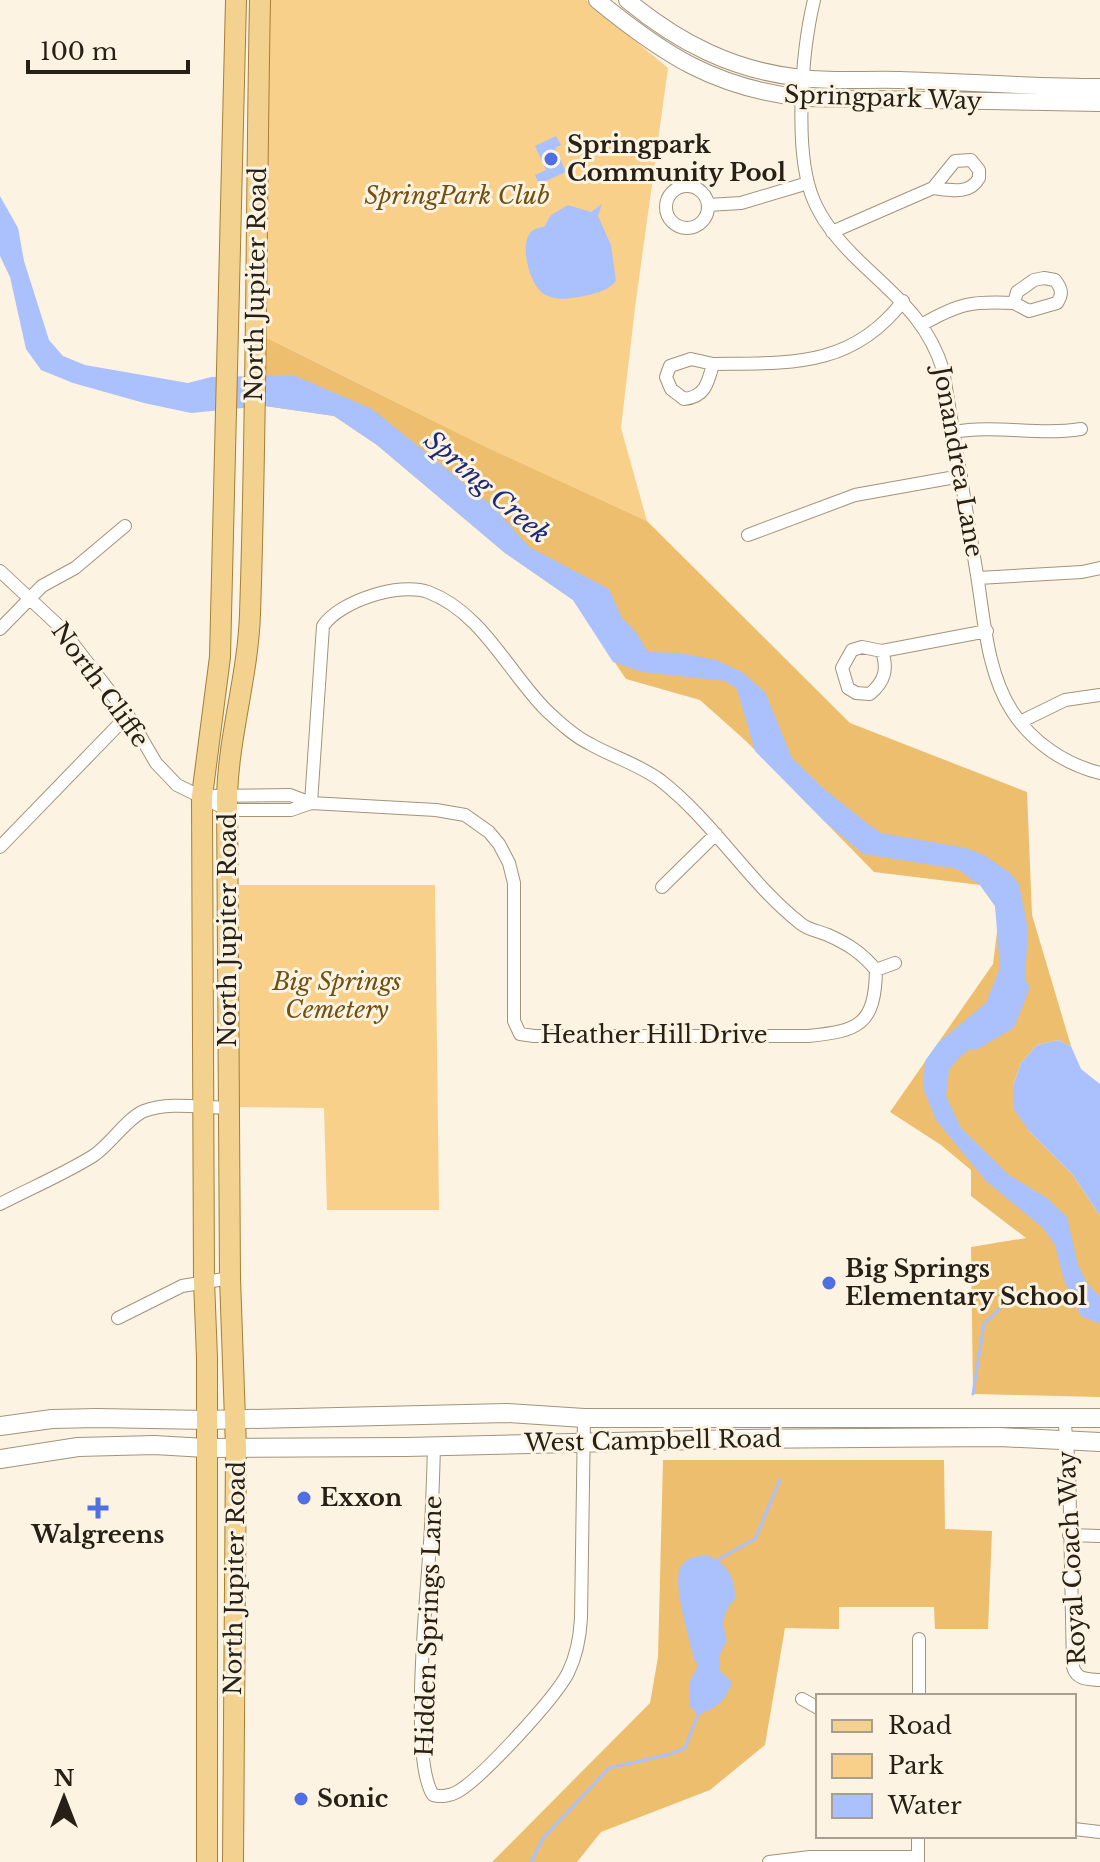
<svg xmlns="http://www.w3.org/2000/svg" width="1100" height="1862" viewBox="0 0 1100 1862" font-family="'Libre Baskerville',serif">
	<rect width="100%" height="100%" fill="#fdf3e3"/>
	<path fill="#f8d08a" d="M269,0H586L668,68L635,308L621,428L647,521L486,447L265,337Z
		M238,885H435L439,1210H327L324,1108L238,1107Z"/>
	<path fill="#ecbe6d" d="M265,337L486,447L647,521L850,723L1027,792L1032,915L1071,1046L1058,1040L1037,1045L1021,1063L1013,1086L1029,1131L1073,1175L1100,1216V1397L973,1394L971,1247L1026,1238L971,1196V1170L941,1145L890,1112L993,964L998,924L995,906L980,885L874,872L747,742L700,700L626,679L573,600L505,553L377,445L334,416L265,406Z
		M663,1460H944L945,1529L992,1531L988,1629H935L934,1607H839V1629L785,1628L765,1745L710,1790L601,1832L577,1862H492L650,1703L658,1657Z"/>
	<path fill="#abc1fe" d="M556,136L561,145L555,148L566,172L539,184L535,175L546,170L535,146Z
		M0,196L18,228L24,261L49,340L63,356L85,365L188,383L211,377L293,375L372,409L495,508L529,547L609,589L622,618L636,632L648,652L680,653L716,660L742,672L765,692L792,758L824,789L868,824L881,833L966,848L984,855L1010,873L1019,884L1028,929L1025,981L1015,1006L990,1034L961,1056L949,1070L946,1096L961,1128L1009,1175L1047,1198L1067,1217L1078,1265L1087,1283L1100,1297V1324L1081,1316L1064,1280L1055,1245L1043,1228L986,1181L936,1120L923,1088L925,1061L938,1043L986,1003L1000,968L995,906L980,885L957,869L863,854L824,821L755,751L737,689L725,681L642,672L613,662L573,600L505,553L377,445L334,416L265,406L191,413L144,403L73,383L41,370L26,349L10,277L0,256Z
		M602,204L598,216L611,245L616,281C610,289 598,293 588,295C575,298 557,302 544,294C530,286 518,243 532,231C534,229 541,227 544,227L551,215L568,205L591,212Z
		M1058,1040L1071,1046L1081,1069L1100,1084V1216L1073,1175L1029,1131L1013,1108V1086L1021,1063L1037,1045Z
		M706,1555C726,1561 736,1578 735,1599C722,1612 722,1625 727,1641L719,1656L720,1671L732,1682C726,1701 717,1708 698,1715L689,1705V1683L698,1666L694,1659C690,1639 670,1580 682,1565C688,1557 697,1556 706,1555Z"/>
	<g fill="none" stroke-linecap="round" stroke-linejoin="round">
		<path stroke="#abc1fe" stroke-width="3" d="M973,1394L984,1324L1016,1293L1079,1306
			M718,1562L719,1559L755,1539L780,1480
			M531,1862L544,1837L609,1768L671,1754L685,1748L699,1712"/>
		<path stroke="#abc1fe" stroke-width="20" d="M974,1040L1006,1021L1019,988"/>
		<defs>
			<path id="minor" d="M814,0C802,50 793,154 814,201C823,222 838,240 854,256C891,293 927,317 943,370C954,437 965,503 976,569C984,615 986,671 1012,711C1032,742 1064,764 1100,773
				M666 207a21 21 0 1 1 42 0a21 21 0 1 1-42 0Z
				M708,205L741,203L808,183
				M832,232L933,188L955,161L971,160L979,170V178C970,195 950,190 933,188
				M1044,278L1055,280C1062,289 1063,294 1057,303L1029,311L1014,303L1017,292L1034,280Z
				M923,324C960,303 972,301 1014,303
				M691,359L713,364C708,383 705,397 684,399L671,389L666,377L670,366Z
				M713,364C789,363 852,368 903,301
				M953,432C997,424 1036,436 1081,429
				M748,535L855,495L961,476
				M0,571L60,627L128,715L156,763L177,785L228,810H291L311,803
				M978,578L1082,572L1100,568
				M0,629L42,586L75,568L125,526
				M882,651C888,669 885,681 870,694L856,693L848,688L842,668L852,650L862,647L882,651L987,631
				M1020,722L1065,700L1100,695
				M202,796L290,795L311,803L436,810L465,815L489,832L499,844L509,863L514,883V1021L520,1034L534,1036H808C859,1031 875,1025 876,970C862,953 848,944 828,935C818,931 808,930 800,923C749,883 714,822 660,780C638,764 613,757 590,744C574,736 560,723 547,711C508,672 482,612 428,592C399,582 340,601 323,626L311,803
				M0,847L128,715
				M662,887L716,834
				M876,970L895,963
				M0,1204C31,1188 64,1174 93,1156C110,1145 127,1118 144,1111C169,1101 203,1108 230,1108
				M118,1318L182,1286L230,1278
				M1064,1416L1069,1465L1073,1667C1077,1680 1087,1679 1100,1680
				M434,1446C433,1483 432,1520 429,1557C426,1605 410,1760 433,1795C440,1797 450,1796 457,1792C482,1778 555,1698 568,1673C577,1655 580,1637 581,1618L584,1418
				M1069,1535L1100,1536
				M919,1696V1639
				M802,1699L818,1708
				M1074,1829L1100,1832
				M918,1836V1862
				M769,1862L810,1857H918"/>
			<path id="tertiary" d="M597,0C664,55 715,88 803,98L1100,103
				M627,0C679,43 734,71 802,78C834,82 867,79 899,80C966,82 1033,87 1100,87"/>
			<path id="secondary" d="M0,1426L52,1419L97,1418L207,1420L507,1413L584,1418H1100
				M0,1459L78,1447L154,1445L206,1448L406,1447L740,1439L999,1437L1100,1442"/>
			<path id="primary" d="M207,1862V1358L204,1281L202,796L220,657L236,0
				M233,1862L236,1448L230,1278L227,795C229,734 248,675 250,614C257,410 256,205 260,0"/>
		</defs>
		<use href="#minor" stroke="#a2937b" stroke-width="14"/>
		<use href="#tertiary" stroke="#a2937b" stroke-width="18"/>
		<use href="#secondary" stroke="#a2937b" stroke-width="20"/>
		<use href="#primary" stroke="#a67f34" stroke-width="22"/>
		<use href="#minor" stroke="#fff" stroke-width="12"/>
		<use href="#tertiary" stroke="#fff" stroke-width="16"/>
		<use href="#secondary" stroke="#fff" stroke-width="18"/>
		<use href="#primary" stroke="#f3d18f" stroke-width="20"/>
	</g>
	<g fill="#4f6fe3" stroke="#fdf3e3" stroke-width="3">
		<circle cx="551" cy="159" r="8"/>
		<circle cx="829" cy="1283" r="8"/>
		<circle cx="304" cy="1498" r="8"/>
		<path d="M94 1496h8v8h8v8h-8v8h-8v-8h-8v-8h8z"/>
		<circle cx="301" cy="1799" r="8"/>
	</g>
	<g text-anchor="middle" stroke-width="6" stroke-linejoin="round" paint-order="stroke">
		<g font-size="24" fill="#262016" stroke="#fdf3e3">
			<text transform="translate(883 98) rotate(2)" y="8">Springpark Way</text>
			<text transform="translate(256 284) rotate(-89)" y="8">North Jupiter Road</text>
			<text transform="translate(958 462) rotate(80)" y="8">Jonandrea Lane</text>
			<text transform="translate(100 685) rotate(54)" y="8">North Cliffe</text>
			<text transform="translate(228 930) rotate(-90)" y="8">North Jupiter Road</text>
			<text x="654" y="1043">Heather Hill Drive</text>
			<text transform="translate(653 1441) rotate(-1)" y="8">West Campbell Road</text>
			<text transform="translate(1072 1558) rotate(-93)" y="8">Royal Coach Way</text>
			<text transform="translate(235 1578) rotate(-89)" y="8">North Jupiter Road</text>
			<text transform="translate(429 1626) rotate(-88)" y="8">Hidden Springs Lane</text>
		</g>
		<g font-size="24" font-weight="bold" fill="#262016" stroke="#fdf3e3" text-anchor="start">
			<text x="567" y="153">Springpark<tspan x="567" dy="28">Community Pool</tspan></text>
			<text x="845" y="1277">Big Springs<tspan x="845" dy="28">Elementary School</tspan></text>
			<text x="320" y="1506">Exxon</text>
			<text x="98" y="1543" text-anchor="middle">Walgreens</text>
			<text x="317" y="1807">Sonic</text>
		</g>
		<g font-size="24" font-style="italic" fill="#6f5113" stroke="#fdf3e3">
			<text x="457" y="204">SpringPark Club</text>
			<text x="337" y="990">Big Springs<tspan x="337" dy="28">Cemetery</tspan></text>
		</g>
		<g font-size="26" font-style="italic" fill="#1a2b7f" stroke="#fdf3e3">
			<text transform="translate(487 487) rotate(41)" y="9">Spring Creek</text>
		</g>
	</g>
	<rect x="816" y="1694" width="260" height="144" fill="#fdf3e3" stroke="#a79f91" stroke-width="2"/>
	<rect x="832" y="1720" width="40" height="12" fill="#f3d18f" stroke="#a79f91" stroke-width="2"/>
	<text x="888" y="1734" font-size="24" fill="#262016">Road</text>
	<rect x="832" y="1754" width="40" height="24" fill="#f8d08a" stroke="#a79f91" stroke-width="2"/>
	<text x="888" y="1774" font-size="24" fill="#262016">Park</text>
	<rect x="832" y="1794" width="40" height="24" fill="#abc1fe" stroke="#a79f91" stroke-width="2"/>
	<text x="888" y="1814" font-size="24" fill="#262016">Water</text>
	<g transform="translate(64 1798)" stroke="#fdf3e3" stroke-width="6" paint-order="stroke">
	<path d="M0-6L14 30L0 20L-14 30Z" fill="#262016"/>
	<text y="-12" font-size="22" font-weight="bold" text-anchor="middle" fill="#262016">N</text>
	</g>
	<path d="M28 60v12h160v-12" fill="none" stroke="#262016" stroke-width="4"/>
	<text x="40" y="60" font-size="24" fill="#262016" stroke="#fdf3e3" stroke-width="6" paint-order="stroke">100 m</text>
</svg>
